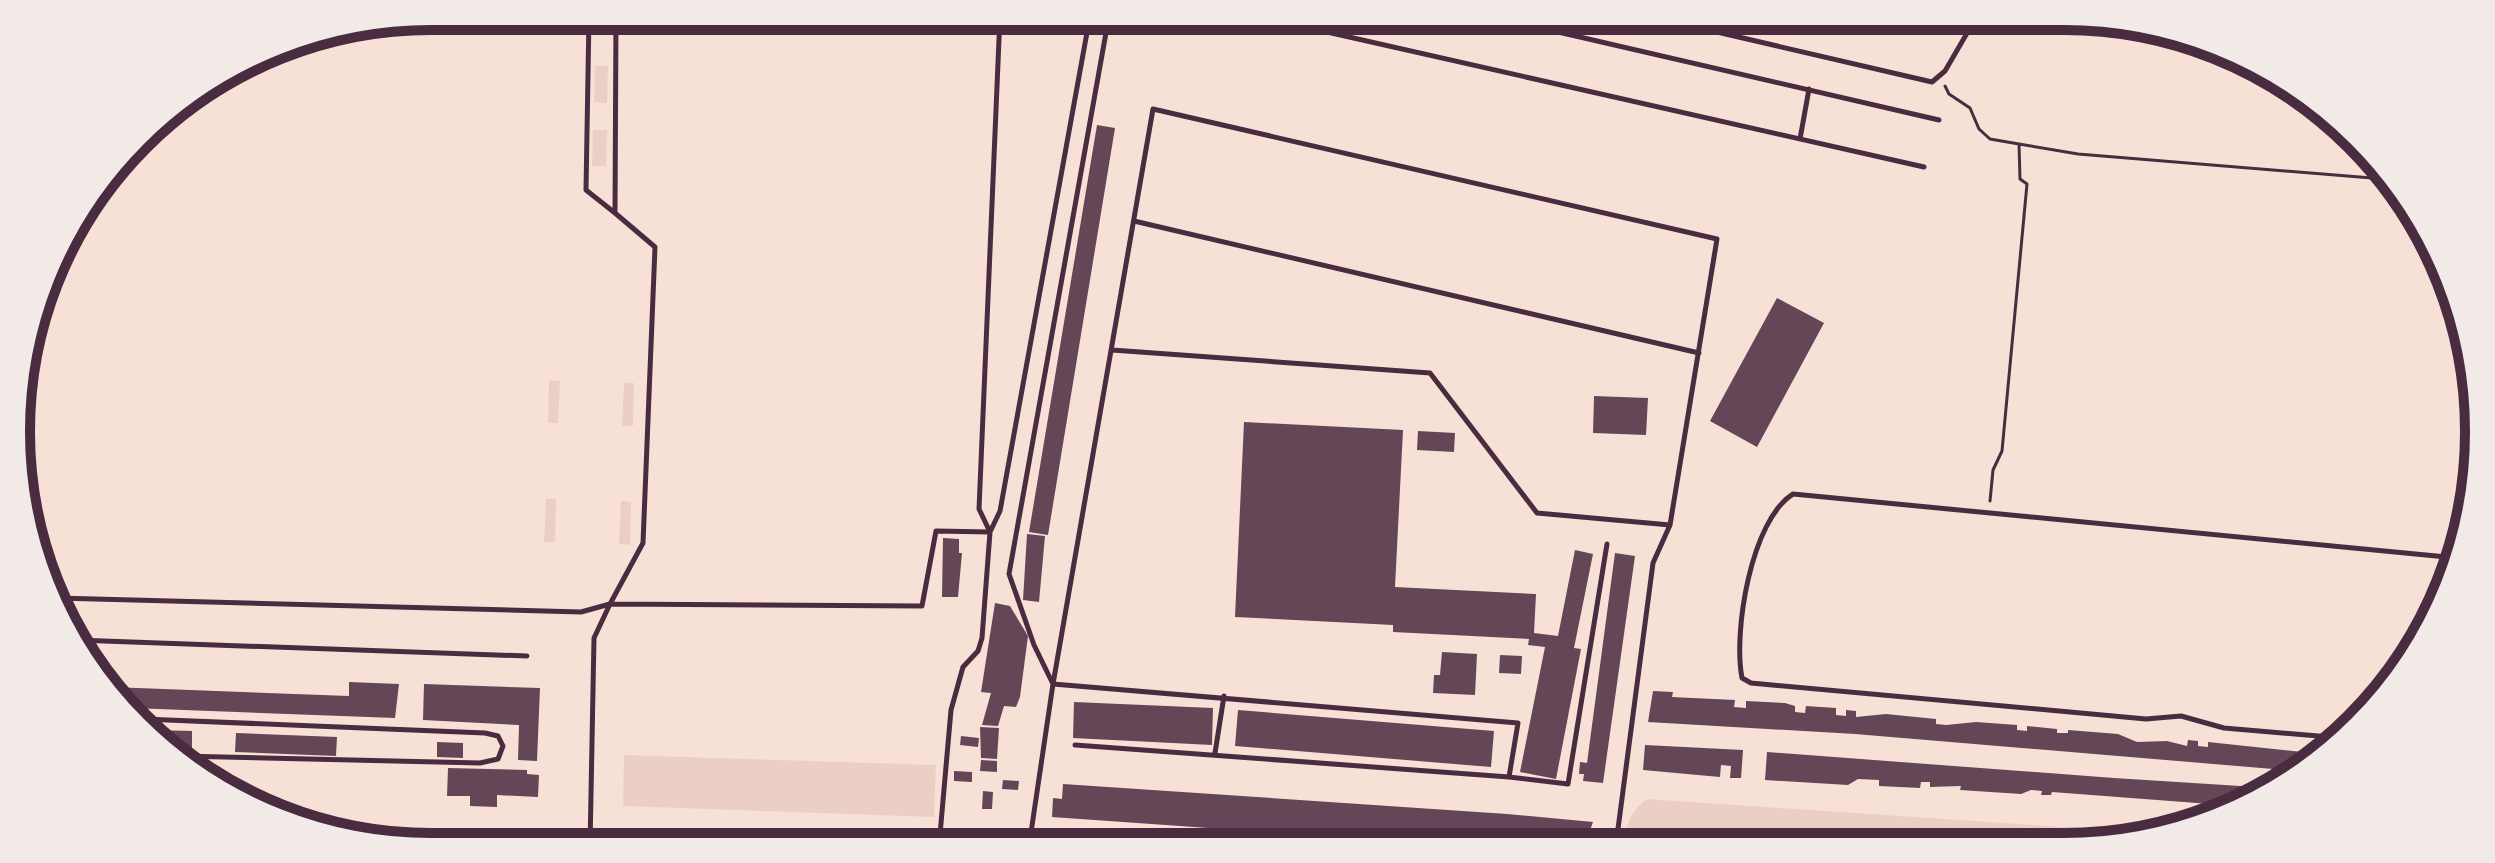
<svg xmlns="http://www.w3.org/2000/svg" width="2495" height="863" viewBox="0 0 2495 863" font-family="'Times New Roman',serif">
	<rect width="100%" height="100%" fill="#f7e1d7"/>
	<path fill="#ebcfc5" d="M595,66H608L607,103L594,102Z
		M593,130H607L606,166H592Z
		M549,380L560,381L558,423H548Z
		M624,383H634L633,426H622Z
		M546,499H556L555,542H544Z
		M621,501L631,502L630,545L619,544Z
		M624,755L936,765L934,817L623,806Z
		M1647,799L2152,833L2118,843L1626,844C1624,825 1632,810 1647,799Z"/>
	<path fill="#644757" d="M1097,125L1115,128L1048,535L1029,532Z
		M1777,298L1824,323L1757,447L1710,421Z
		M1594,396L1648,398L1646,435L1593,433Z
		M1244,422L1403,430L1395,587L1536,594L1534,633L1558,636L1575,550L1593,554L1574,648L1581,649L1556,779L1520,772L1545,647L1528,645L1529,639L1393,632V625L1235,617Z
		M1418,431L1455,433L1454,452L1417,450Z
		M1027,534L1045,536L1039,602L1023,600Z
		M943,538L959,539V553H962L958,597H942Z
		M1615,553L1635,556L1603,783L1583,781L1584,774H1579L1580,762L1587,763Z
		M995,603L1010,606L1028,636L1020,697L1016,707L1004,706L998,726L982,725L991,693L981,692Z
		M1442,652L1477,654L1475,695L1433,693L1434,675H1440Z
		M1500,655L1522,656L1521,674L1499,673Z
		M349,682L399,684L395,718L132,708L111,687L349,696Z
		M424,684L540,688L537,761L518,760L519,725L423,720Z
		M1653,691L1673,692L1672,697L1735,700L1734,707L1746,708V701L1785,703L1795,706V712L1805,713L1806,706L1836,708V715L1846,716V710L1856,711V717L1886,714L1936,719V724L1946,725L1976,722L2017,725V730L2027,731V726L2057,729V733H2068V730L2118,734L2137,742L2167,741L2187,746L2188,740L2198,741V746L2208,747V742L2321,754L2297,771L1855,734L1648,722Z
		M1074,702L1213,708L1212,745L1073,738Z
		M1238,710L1494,731L1491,767L1235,746Z
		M980,727L999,728L997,759L981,758Z
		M153,730L192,731V751H174Z
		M236,733L337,737L336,756L235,752Z
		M961,736L979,738L978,747L960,745Z
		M437,742L463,743V758L437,757Z
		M1645,745L1743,750L1741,778H1730L1731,766L1721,765L1720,777L1643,770Z
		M1767,752L2114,778L2272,788L2250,802L2223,805L2052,792L2051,795H2041L2042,791L2031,790L2021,794L1960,790L1961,786L1930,787V782H1921L1920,788L1879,786V780L1858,779L1848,785L1765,780Z
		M981,760L997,761V772L980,771Z
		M448,768L527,770V774L539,775L538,797L497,795V807L470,806V796H447Z
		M954,771L972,772V782L954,781Z
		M1003,780L1019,781L1018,790L1002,789Z
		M1063,784L1507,814L1593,822L1585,845H1447L1052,817L1053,798L1062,799Z
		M983,791L993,792L992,809H982Z"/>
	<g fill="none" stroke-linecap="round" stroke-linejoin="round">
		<path stroke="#4a2c40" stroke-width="3" d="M1945,86L1949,94L1970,108L1979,129L1990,139L2019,144L2020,179L2027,184L2002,451L1993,470L1990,501
			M2019,144L2078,154L2384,179"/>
		<path stroke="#4a2c40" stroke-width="5" d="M589,16L586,190L615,213
			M1109,16L1009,574L1034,645L1053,684L1518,723L1509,777
			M1256,16L1924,167
			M1489,16L1939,120
			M1648,16L1932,82L1945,71L1977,16
			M1800,139L1809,89
			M1134,221L1699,353
			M1112,350L1430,373L1537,513L1670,525
			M57,598L581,612L610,604L643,543L655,247L615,213L616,16
			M76,640L527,656
			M143,719L485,733L498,736L503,746L498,759L480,763L180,756
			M2342,738L2224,728L2181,716L2146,719L1751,683L1742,678C1733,632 1751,520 1793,494L2457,558
			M1075,745L1509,777L1568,784L1607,544
			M1215,753L1224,696
			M939,846L951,710L963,667L978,651L982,638L990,532L979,509L1000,16
			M1029,846L1053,684L1153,109L1717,239L1670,525L1653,563L1616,844
			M590,847L594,638L610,604L922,606L936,531L990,532L1000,511L1090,16"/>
	</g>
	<path d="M0 0H2495V863H0ZM431 30H2064A401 401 0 0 1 2465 431V432A401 401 0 0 1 2064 833H431A401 401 0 0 1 30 432V431A401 401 0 0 1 431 30Z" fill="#f1eae7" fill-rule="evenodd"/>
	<path fill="none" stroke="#4a2c40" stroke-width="10" d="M431 30H2064A401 401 0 0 1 2465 431V432A401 401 0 0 1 2064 833H431A401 401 0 0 1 30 432V431A401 401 0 0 1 431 30Z"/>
</svg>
